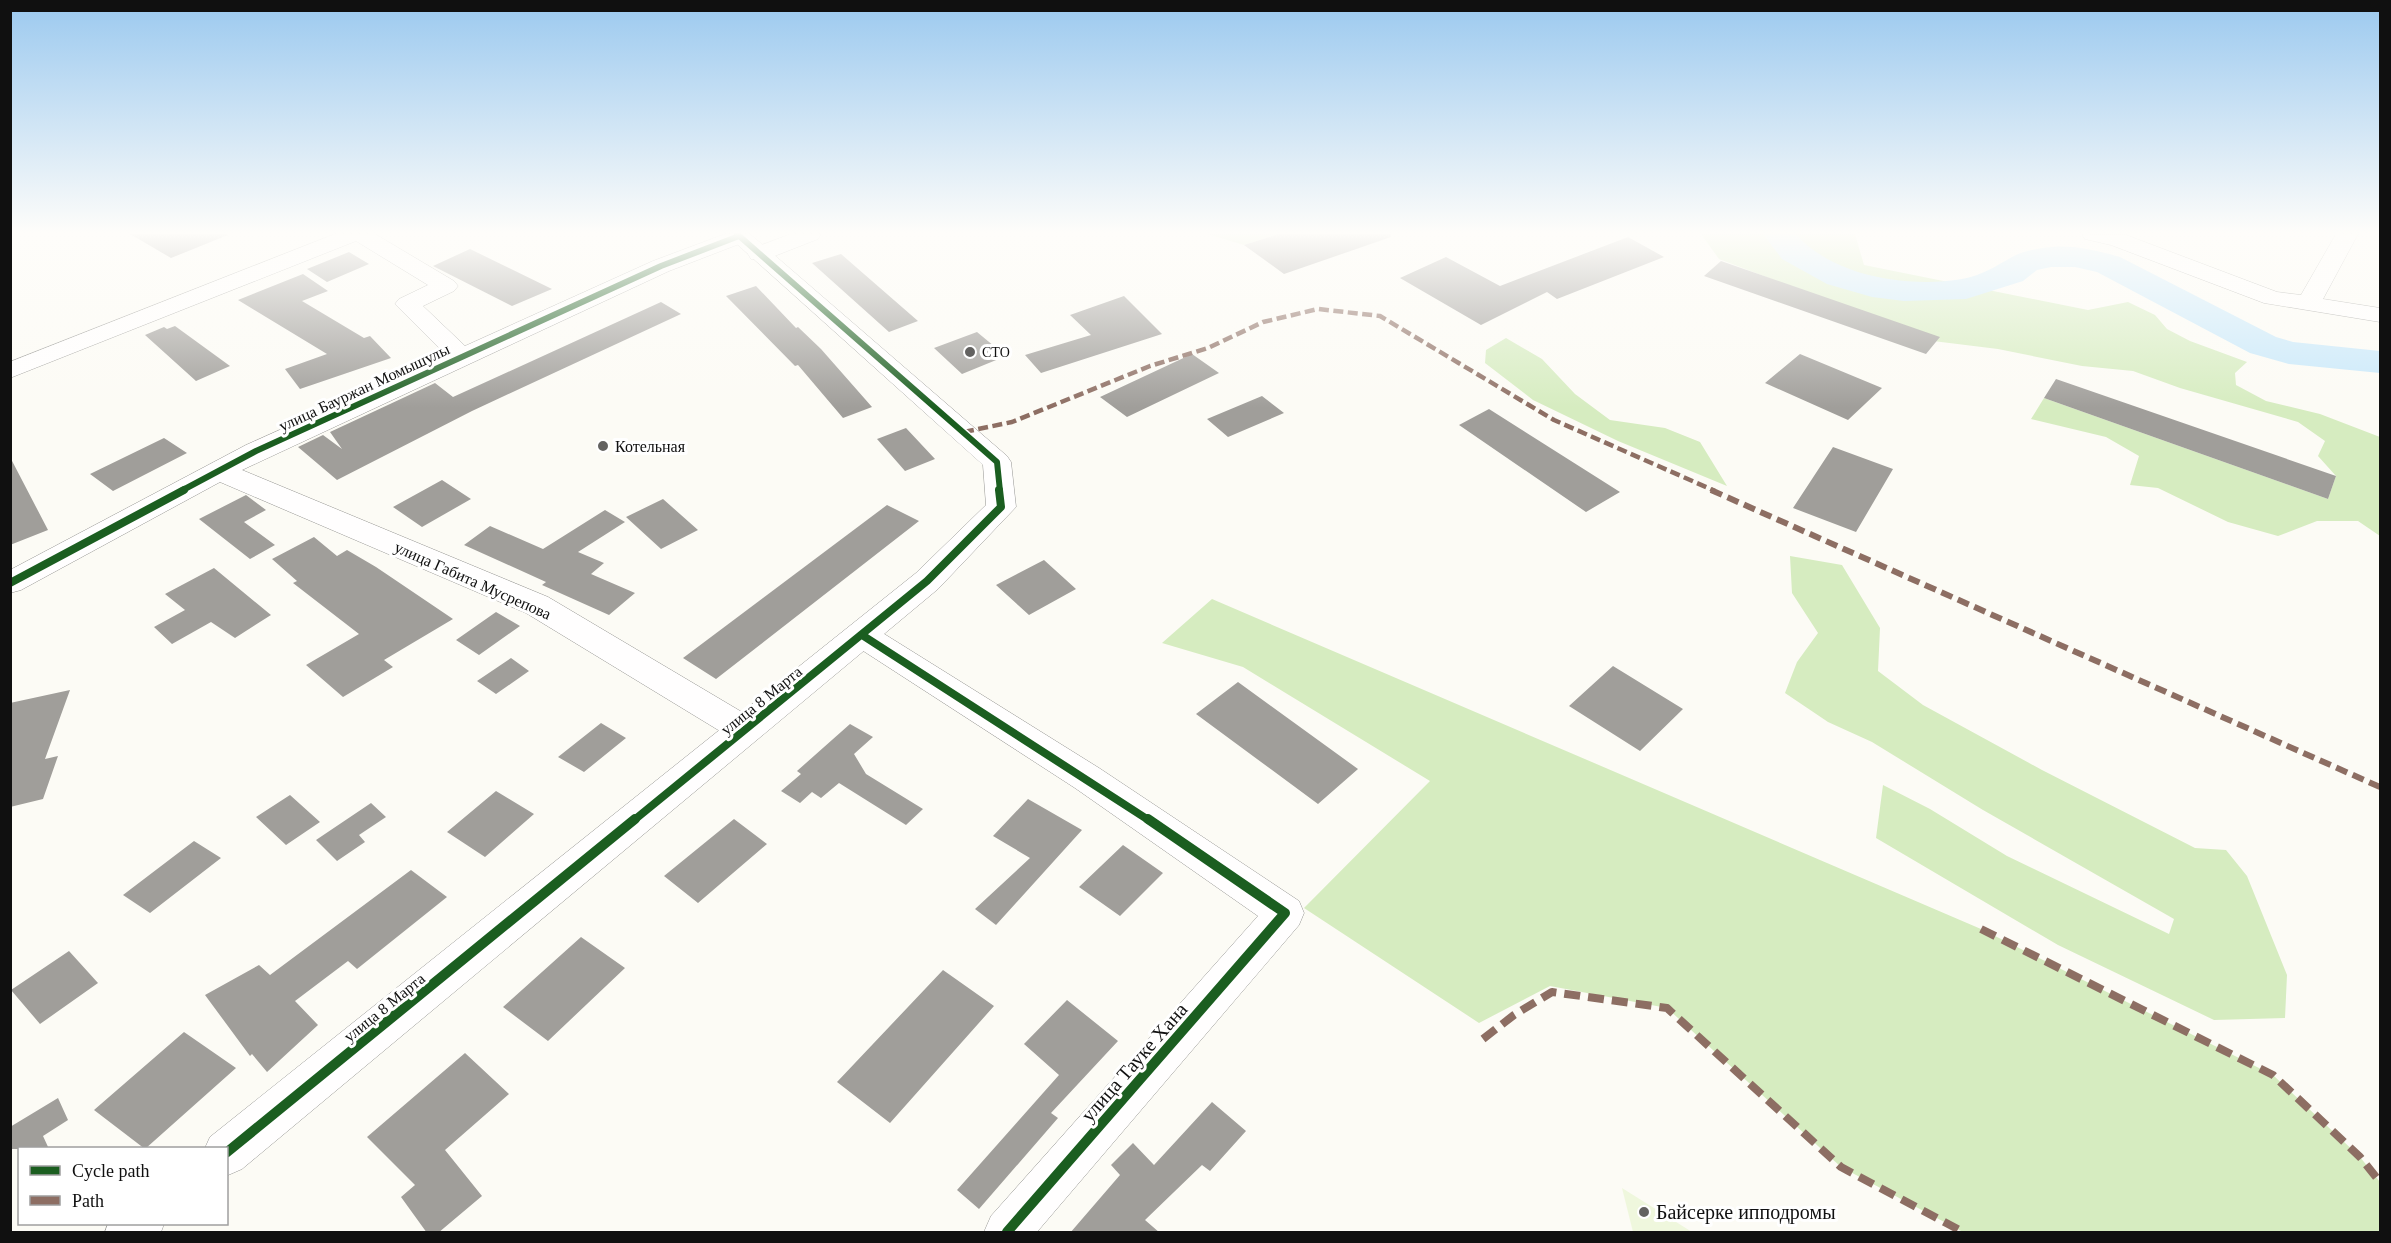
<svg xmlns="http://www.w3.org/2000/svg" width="2391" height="1243" viewBox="0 0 2391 1243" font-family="Georgia,serif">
	<rect width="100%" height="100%" fill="#fcfbf5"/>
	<path fill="#d6ecc0" d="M1207,234H1276L1244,245Z
		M1701,234H1855L1864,265L2088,310L2128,302L2155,315L2167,329L2190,341L2247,362L2235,373L2236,385L2266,401L2320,414L2380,437V536L2358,521H2317L2278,536L2228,522L2158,488L2130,485L2139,456L2106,437L2031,419L2044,398L2328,499L2336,476L2318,456L2325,441L2298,422L2180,388L2133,371L2082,366L1998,349L1933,341L1719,259Z
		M1506,338L1542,359L1575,394L1610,420L1665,428L1700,442L1727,486L1618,441L1533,400L1485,363L1486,350Z
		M1790,556L1842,565L1880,628L1878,671L1923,705L2042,770L2195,848L2226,850L2247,876L2287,975L2285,1018L2214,1020L2058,945L1876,838L1883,785L1930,809L2007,856L2169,934L2174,919L1983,810L1872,742L1828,722L1785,693L1797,662L1818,633L1792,593Z
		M1212,599L1981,929L2273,1075L2360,1157L2380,1182V1232H1963L1841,1167L1667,1008L1550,986L1479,1023L1304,908L1430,781L1243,667L1162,643Z"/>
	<path fill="#eff7dd" d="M1622,1188L1692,1232H1633Z"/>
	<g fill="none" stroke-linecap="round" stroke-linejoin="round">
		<path fill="#c8e8fa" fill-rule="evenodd" d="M1763,234H1796C1833,277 1909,288 1962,279C1981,276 1996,266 2012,257C2022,251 2041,248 2052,247C2075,245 2098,251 2120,257L2276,337L2293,342L2380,351V373L2289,364L2250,353L2097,272L2075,267H2051L2037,270L2023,281L1966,299L1904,301L1872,297L1827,284L1782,259Z"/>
	</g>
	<path fill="#a09e9a" d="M130,234H227L228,235L171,258Z
		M1278,234H1390L1391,237L1284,274L1244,245Z
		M1628,237L1664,257L1557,299L1547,292L1481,325L1400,278L1446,257L1500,286Z
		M470,249L552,289L512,306L433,266Z
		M349,252L369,264L327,282L307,269Z
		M841,254L918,321L889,332L812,263Z
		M1721,261L1940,337L1926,354L1704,276Z
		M303,274L328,291L302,301L364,338L370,336L391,358L300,389L285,369L327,354L238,300Z
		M756,286L796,328L798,327L821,349L872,407L843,418L798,365L795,366L726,296Z
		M1124,296L1162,334L1041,373L1025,355L1091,335L1070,315Z
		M661,302L681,314L472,411L337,480L298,447L323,435L342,449L330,432L435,383L453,397Z
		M175,326L230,366L196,381L145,335L164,327L167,329Z
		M977,332L1006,356L962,374L934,348Z
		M1192,354L1219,373L1127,417L1100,397Z
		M1800,354L1882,388L1848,420L1765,383Z
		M2056,379L2336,476L2328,499L2044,398Z
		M1262,396L1284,413L1228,437L1207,419Z
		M1489,409L1620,492L1586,512L1459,425Z
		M906,428L935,459L905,471L877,439Z
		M164,438L187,453L113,491L90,474Z
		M1833,447L1893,469L1856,532L1793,508Z
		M10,457L48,530L10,545Z
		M442,480L471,499L422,527L393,507Z
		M246,495L266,510L244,522L275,545L250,559L199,519Z
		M663,499L698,530L661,549L626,517Z
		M887,505L919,521L716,679L683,658Z
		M605,510L625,522L578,552L604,563L591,574L635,593L609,615L542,585L546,582L464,545L490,526L543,549Z
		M314,537L337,556L347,550L376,567L453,619L384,660L393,667L343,697L306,665L359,634L293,583L297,581L272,559Z
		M1044,560L1076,589L1029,615L996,585Z
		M214,568L271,615L235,638L211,622L172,644L154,627L185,610L165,594Z
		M496,612L520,626L479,655L456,640Z
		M511,658L529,671L496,694L477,681Z
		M1613,666L1683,709L1640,751L1569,706Z
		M1238,682L1358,769L1318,804L1196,714Z
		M70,690L45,759L58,756L43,799L10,807V703Z
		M601,723L626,738L584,772L558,757Z
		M850,724L873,737L854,754L866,774L923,809L906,825L839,783L821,798L812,792L800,803L781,791L801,774L797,771Z
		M496,791L534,814L485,857L447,832Z
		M290,795L320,822L286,845L256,817Z
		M1028,799L1082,830L996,925L975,909L1030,858L993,836Z
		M371,803L386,817L359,835L365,842L337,861L316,840Z
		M734,819L767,844L698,903L664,876Z
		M194,841L221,858L150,913L123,895Z
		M1123,845L1163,873L1120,916L1079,887Z
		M411,870L447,897L357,969L348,961L295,1001L318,1025L267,1072L252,1054L250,1056L205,995L259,965L270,975Z
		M581,937L625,968L548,1041L503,1007Z
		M69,951L98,983L40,1024L11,990Z
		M943,970L994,1006L890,1123L837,1082Z
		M1067,1000L1118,1041L1051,1113L1058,1118L979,1209L957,1190L1059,1075L1024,1044Z
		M184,1032L236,1068L145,1149L94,1110Z
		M465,1053L509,1094L445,1150L482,1196L438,1233H427L401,1197L415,1185L367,1137Z
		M58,1098L68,1120L43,1136L49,1149H10V1127Z
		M1212,1102L1246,1131L1210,1171L1202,1165L1145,1220L1160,1233H1070L1120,1175L1111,1165L1133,1143L1154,1165Z"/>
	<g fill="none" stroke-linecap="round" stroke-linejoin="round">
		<defs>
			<path id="minor" d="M335,234H375L454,281L458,286L454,291L423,306L465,346L653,261L725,234H748L747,241L669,271L242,470L548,597L757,721L762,730L757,739L745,743L733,739L526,613L220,482L21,590L10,593V570L246,445L446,355L395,304L399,299L428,285L356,241L10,378V362Z
				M791,234H821L818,239L767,259H751L748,254L751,249Z
				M2082,234L2126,235L2277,292L2301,295L2336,234H2358L2323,299L2380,308V322L2264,303L2111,245L2085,239Z
				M862,624L873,627L1099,768L1299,901L1304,913L1299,925L1037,1232H984L991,1216L1258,916L1075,788L851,643L846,635L851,627Z"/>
			<path id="tertiary" d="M726,234H750L1007,456L1011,462L1016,507L938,589L242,1169L226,1176V1148H205L210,1137L916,573L986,505L983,465Z
				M108,1224H164L161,1232H105Z"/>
		</defs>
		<use href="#minor" stroke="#969693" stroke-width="1"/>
		<use href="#tertiary" stroke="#969693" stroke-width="1"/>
		<use href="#minor" fill="#fffefe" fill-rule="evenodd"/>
		<use href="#tertiary" fill="#fffefe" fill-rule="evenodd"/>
		<path stroke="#8d6e63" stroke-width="4.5" stroke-dasharray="10 4.5" stroke-linecap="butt" d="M964,432L1012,422L1150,366L1208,348L1263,322L1318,309L1380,316L1554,420L1715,491"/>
		<path stroke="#8d6e63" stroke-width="6" stroke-dasharray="12 6" stroke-linecap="butt" d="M1711,490L2380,787"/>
		<path stroke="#8d6e63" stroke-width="8" stroke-dasharray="16 8" stroke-linecap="butt" d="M1981,929L2273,1075L2360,1157L2380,1182
			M1483,1039L1514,1015L1552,992L1667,1008L1841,1167L1963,1232"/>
		<defs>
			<path id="cycleway-far2" d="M737,234L997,462L1000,491
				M181,491L256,451L661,266L739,236"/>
			<path id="cycleway-far1" d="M10,583L184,490
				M862,635L1150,821
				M633,821L927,581L1001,507L999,490"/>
			<path id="cycleway" d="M226,1153L635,819
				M1007,1232L1285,913L1148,819"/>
		</defs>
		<use href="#cycleway-far2" stroke="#fff" stroke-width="9"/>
		<use href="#cycleway-far1" stroke="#fff" stroke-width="11"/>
		<use href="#cycleway" stroke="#fff" stroke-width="14"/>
		<use href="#cycleway-far2" stroke="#1b5e20" stroke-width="6"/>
		<use href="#cycleway-far1" stroke="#1b5e20" stroke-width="8"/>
		<use href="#cycleway" stroke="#1b5e20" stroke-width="10"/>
	</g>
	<linearGradient id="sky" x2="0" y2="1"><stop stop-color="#9bc9ef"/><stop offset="0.57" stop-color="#fefdfa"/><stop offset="1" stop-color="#fefdfa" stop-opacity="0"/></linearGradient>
	<rect width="2391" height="408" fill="url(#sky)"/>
	<g fill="#636260" stroke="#fff" stroke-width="2">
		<circle cx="970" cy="352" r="6"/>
		<circle cx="603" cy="446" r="6"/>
		<circle cx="1644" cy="1212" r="6"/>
	</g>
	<g text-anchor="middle" stroke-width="6" stroke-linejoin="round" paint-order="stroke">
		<g font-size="14" fill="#101010" stroke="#fff" text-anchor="start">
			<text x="982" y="357">СТО</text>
		</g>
		<g font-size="16" fill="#101010" stroke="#fff">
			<text transform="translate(364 387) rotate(-25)" y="6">улица Бауржан Момышулы</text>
			<text transform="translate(473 580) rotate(24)" y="6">улица Габита Мусрепова</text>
			<text transform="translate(761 700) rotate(-39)" y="6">улица 8 Марта</text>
			<text transform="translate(384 1007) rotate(-39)" y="6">улица 8 Марта</text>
		</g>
		<g font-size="16" fill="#101010" stroke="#fff" text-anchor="start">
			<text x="615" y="452">Котельная</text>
		</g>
		<g font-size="20" fill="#101010" stroke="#fff">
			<text transform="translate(1134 1062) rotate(-49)" y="7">улица Тауке Хана</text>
		</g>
		<g font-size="20" fill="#101010" stroke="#fff" text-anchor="start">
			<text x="1656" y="1219">Байсерке ипподромы</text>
		</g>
	</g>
	<rect width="2391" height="1243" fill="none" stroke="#101010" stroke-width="24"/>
	<rect x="18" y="1147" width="210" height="78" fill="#ffffff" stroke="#9f9f9f" stroke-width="1.5"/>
	<rect x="30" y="1166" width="30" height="9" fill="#1b5e20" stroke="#9f9f9f" stroke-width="1.5"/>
	<text x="72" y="1177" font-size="18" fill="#101010">Cycle path</text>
	<rect x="30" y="1196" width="30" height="9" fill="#8d6e63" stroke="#9f9f9f" stroke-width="1.5"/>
	<text x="72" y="1207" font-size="18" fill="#101010">Path</text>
</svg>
